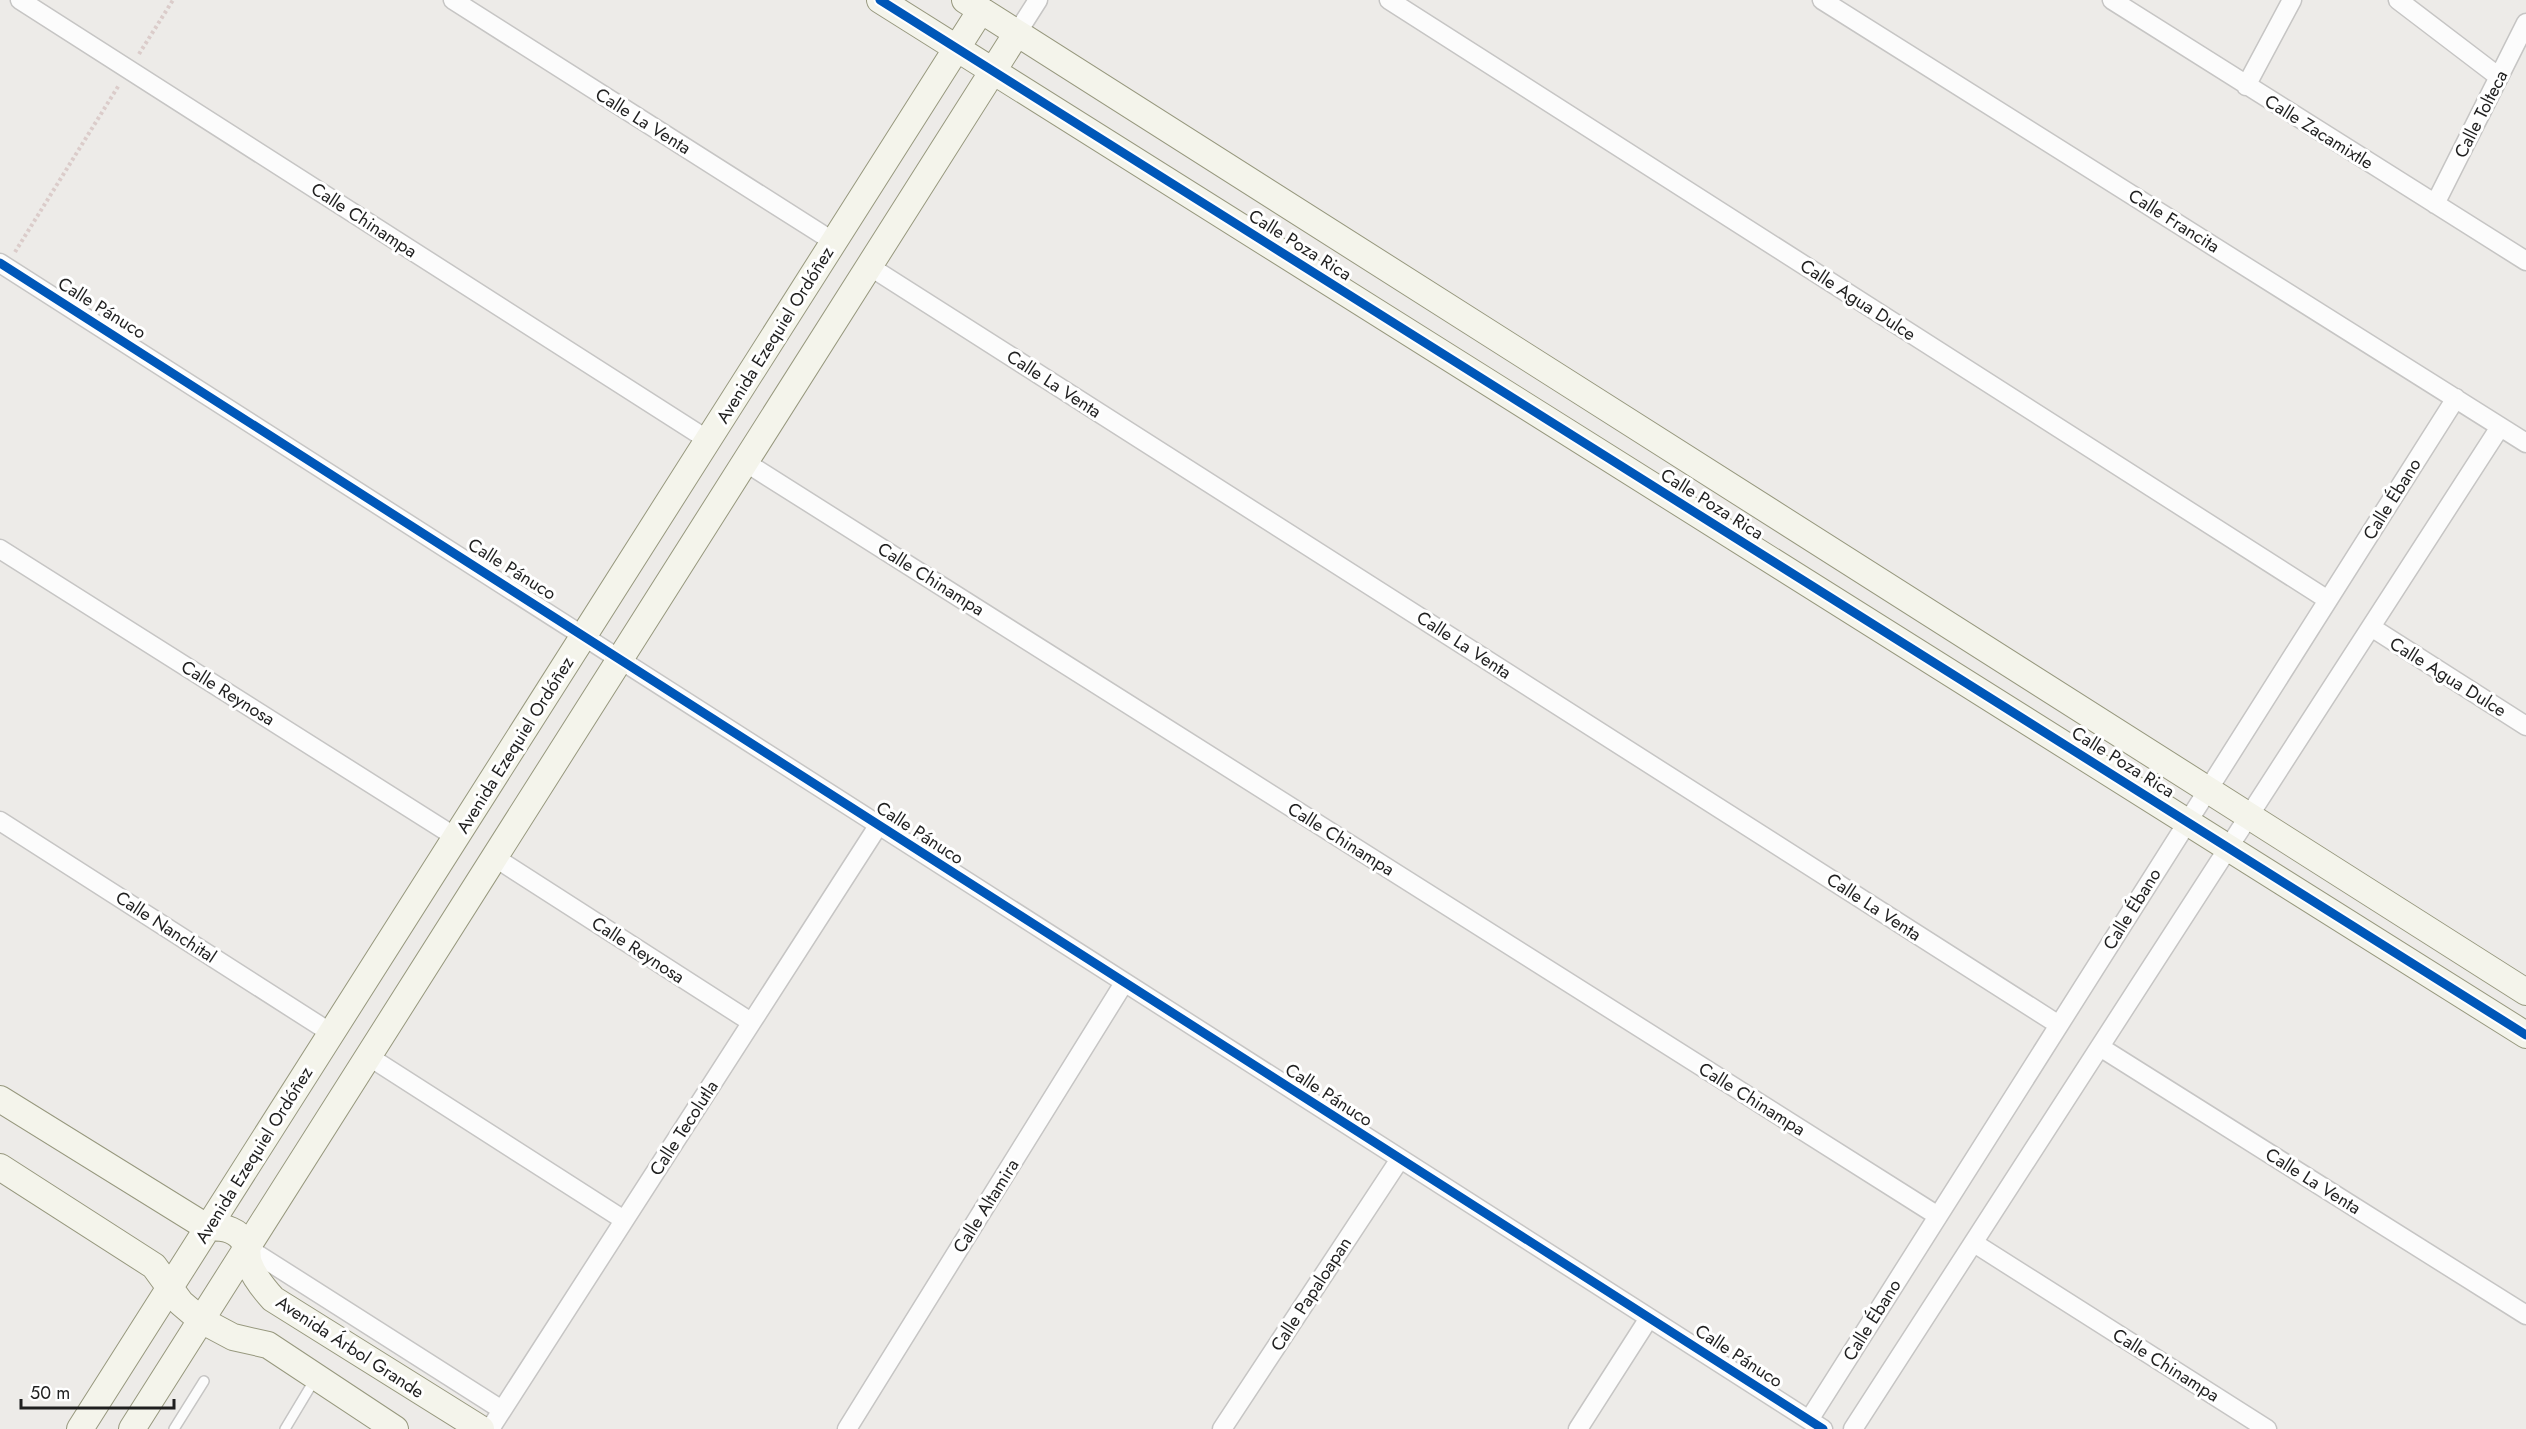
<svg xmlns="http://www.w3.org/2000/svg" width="2526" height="1429" viewBox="0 0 2526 1429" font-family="Jost,sans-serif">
	<rect width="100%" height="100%" fill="#edebe8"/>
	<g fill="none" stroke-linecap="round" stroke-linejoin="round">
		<defs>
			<path id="lane" d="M174,1429L204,1381
				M285,1429L315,1379"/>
			<path id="street" d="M20,0L708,440
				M453,0L834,242
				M1389,0L2328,600
				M1822,0L2526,443
				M2112,0L2526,261
				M2398,0L2499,77
				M1017,33L1038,0
				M2246,86L2292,0
				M2435,204L2526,23
				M0,263L1823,1429
				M869,266L2059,1025
				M745,462L1938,1216
				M0,549L457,838
				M2371,627L2526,726
				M0,821L331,1033
				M494,857L751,1022
				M2100,1047L2526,1315
				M368,1056L624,1220
				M1974,1243L2267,1429
				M246,1247L502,1410
				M1809,1420L2456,398
				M490,1429L878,826
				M847,1429L1124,983
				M1222,1429L1400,1159
				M1578,1429L1649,1318
				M1853,1429L2500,427"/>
			<path id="secondary" d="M880,0L2526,1035
				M965,0L2526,992
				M0,1099L208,1228C224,1226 241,1230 247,1248C248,1253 247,1258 249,1263C254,1277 263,1288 273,1299L481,1429
				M0,1167L154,1266L181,1303L201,1320L233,1337L268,1345L395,1429
				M80,1429L981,10
				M132,1429L1017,33"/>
		</defs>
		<use href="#lane" stroke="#c6c5c4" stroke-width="12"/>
		<use href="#street" stroke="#c6c5c4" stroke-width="21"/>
		<use href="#secondary" stroke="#97987e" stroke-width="28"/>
		<path stroke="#dbccca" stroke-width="4" stroke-dasharray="3 3" stroke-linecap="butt" d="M139,54L173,0
			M15,252L119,85"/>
		<use href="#lane" stroke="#fcfcfc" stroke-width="9"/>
		<use href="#street" stroke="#fcfcfc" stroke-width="18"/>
		<use href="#secondary" stroke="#f4f4eb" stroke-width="26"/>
		<defs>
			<path id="cycleway" d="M880,0L2526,1035
				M0,263L1823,1429"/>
		</defs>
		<use href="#cycleway" stroke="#fff" stroke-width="13"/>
		<use href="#cycleway" stroke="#0057b8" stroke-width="9"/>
	</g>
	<g text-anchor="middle" stroke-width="6" stroke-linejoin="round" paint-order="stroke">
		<g font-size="18" fill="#1f1f1f" stroke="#fff">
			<text transform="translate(2481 114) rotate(-63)" y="6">Calle Tolteca</text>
			<text transform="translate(643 121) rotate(32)" y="6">Calle La Venta</text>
			<text transform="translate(2319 132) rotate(32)" y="6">Calle Zacamixtle</text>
			<text transform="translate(364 220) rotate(33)" y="6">Calle Chinampa</text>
			<text transform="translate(2174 221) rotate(32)" y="6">Calle Francita</text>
			<text transform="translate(1300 245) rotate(32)" y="6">Calle Poza Rica</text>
			<text transform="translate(1858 300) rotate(33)" y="6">Calle Agua Dulce</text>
			<text transform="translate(102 308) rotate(32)" y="6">Calle Pánuco</text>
			<text transform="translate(775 335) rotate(-58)" y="6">Avenida Ezequiel Ordóñez</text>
			<text transform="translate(1054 384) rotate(33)" y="6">Calle La Venta</text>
			<text transform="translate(2392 499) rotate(-58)" y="6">Calle Ébano</text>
			<text transform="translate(1712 504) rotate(32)" y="6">Calle Poza Rica</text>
			<text transform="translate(512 569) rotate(32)" y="6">Calle Pánuco</text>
			<text transform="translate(931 579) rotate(32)" y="6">Calle Chinampa</text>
			<text transform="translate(1464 645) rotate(33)" y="6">Calle La Venta</text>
			<text transform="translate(2448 677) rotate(32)" y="6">Calle Agua Dulce</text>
			<text transform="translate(228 693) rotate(32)" y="6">Calle Reynosa</text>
			<text transform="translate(515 745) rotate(-58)" y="6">Avenida Ezequiel Ordóñez</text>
			<text transform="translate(2123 762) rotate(32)" y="6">Calle Poza Rica</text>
			<text transform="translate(920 833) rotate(33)" y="6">Calle Pánuco</text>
			<text transform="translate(1341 839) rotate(32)" y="6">Calle Chinampa</text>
			<text transform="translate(1874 907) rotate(33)" y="6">Calle La Venta</text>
			<text transform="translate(2132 909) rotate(-58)" y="6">Calle Ébano</text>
			<text transform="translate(166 927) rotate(33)" y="6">Calle Nanchital</text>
			<text transform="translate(638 950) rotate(33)" y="6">Calle Reynosa</text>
			<text transform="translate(1329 1095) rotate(33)" y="6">Calle Pánuco</text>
			<text transform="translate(1752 1099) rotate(32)" y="6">Calle Chinampa</text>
			<text transform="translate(684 1128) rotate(-57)" y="6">Calle Tecolutla</text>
			<text transform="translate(254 1155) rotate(-58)" y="6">Avenida Ezequiel Ordóñez</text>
			<text transform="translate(2313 1181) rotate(32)" y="6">Calle La Venta</text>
			<text transform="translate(986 1206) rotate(-58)" y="6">Calle Altamira</text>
			<text transform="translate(1311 1294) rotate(-57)" y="6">Calle Papaloapan</text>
			<text transform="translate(1872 1320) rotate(-58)" y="6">Calle Ébano</text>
			<text transform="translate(350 1347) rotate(33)" y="6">Avenida Árbol Grande</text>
			<text transform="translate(1739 1356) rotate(33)" y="6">Calle Pánuco</text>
			<text transform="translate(2166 1365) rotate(32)" y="6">Calle Chinampa</text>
		</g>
	</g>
	<path d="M21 1399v9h153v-9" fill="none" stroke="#1f1f1f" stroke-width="3"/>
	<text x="30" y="1399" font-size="18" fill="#1f1f1f" stroke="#ffffff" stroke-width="4.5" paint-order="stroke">50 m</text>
</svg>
